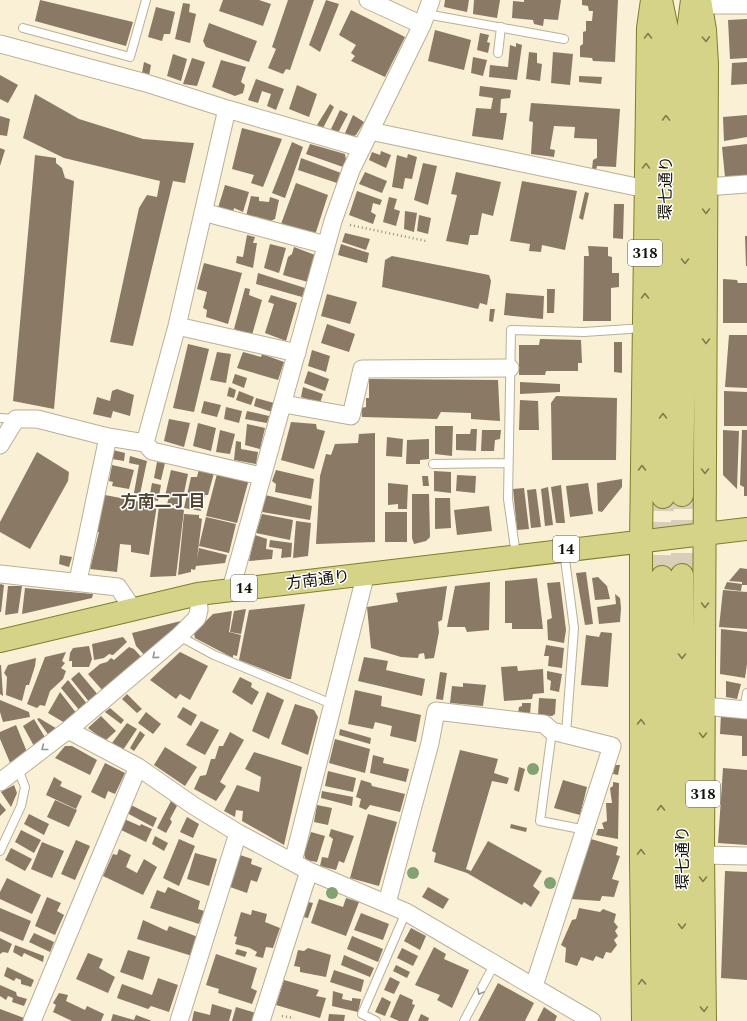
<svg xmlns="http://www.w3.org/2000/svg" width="747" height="1021" viewBox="0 0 747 1021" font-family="Spectral,'Noto Sans JP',serif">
	<rect width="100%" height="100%" fill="#f9f0d5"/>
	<path fill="#8a7965" d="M40,0L133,22L126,46L35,21Z
		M223,0H259L271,4L263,26L219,11Z
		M288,0H314L290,70L286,69L283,74L268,68L276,49L272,47Z
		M326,0L339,4L320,52L309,45Z
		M445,0H469L467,12L444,7Z
		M474,0H500L497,18L473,14Z
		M524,0H561L558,20L544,19L543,26L534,24L533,20L512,18L513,1L524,2Z
		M582,0H618L615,62L593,61L592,58L580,57V46L583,44V32L586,31V21H592L593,11H589L588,6L582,5Z
		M183,3L190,4L189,12L196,14L190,43L175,39Z
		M156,7L175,12L170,34H164L162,41L148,37Z
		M351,10L405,37L385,77L351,61L355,56L351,53L356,45L339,35Z
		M747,19V58L730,59L728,20Z
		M209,23L257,41L249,62L206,47L203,41Z
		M435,30L471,40L464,70L428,61Z
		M480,33L489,35L487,42L490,43L488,53L477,50Z
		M516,43L522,45L517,80L489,77L490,65L508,67L510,45L516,47Z
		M529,52L537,53V63L542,64L540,81L526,79Z
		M553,52L573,54L570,85L551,83Z
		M173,54L187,59L181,81L167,76Z
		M473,57L487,60L483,76L471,73Z
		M192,58L205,62L197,86L183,84Z
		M221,60L246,67L241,82L245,85L243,93L235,96L212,87Z
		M144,62L151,65L149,76L142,73Z
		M747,62V84L731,85L732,63Z
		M0,75L18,85L8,103L0,99Z
		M579,76L602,77L601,84L579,82Z
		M256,79L284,89L276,110L267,106L271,94L262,91L258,103L248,100Z
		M297,85L317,94L309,117L289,109Z
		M480,86L511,90L510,98L501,99L500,113H507L503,140L472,136L476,108L491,109L493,98L479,96Z
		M35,94L79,119L143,139L194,143L185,183L173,181L133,346L110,342L139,208L147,195L157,197L160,181L64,158L23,138Z
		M531,103L620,109L616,167L597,166L596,170L592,169L593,160L597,158V139L574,138L575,127L554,126L550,149L555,150L554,157L531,154L533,122L529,121Z
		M330,104L334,107L323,128L317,125Z
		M340,110L348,114L338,133L331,129Z
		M353,115L364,122L356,135L352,137L345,133Z
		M747,115V137L724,141L723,117Z
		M0,116L10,119L7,136L0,135Z
		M242,128L282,139L263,187L251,183L254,175L232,169Z
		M292,142L303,147L285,198L272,193Z
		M310,144L345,154L346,160L343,167L306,154Z
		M747,144V175L725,177L722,147Z
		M0,148L5,150L0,166Z
		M381,151L391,155L386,168L369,160L372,152L380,155Z
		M408,154L417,157L412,179L405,178L403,189L392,187L397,155L407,158Z
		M35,155L56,158V163L62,168L65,178L74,181L54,409L13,401Z
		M301,158L341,173L337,183L298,170Z
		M423,163L437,166L428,205L414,200Z
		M365,172L387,181L382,193L359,184Z
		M456,172L501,182L493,216L482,213L478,235H470L468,245L446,241L457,195L451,194Z
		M522,181L577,191L565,250L542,245L541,252L529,251L530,244L510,241Z
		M296,183L328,195L315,235L281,224Z
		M225,185L249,192L243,212L234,208L233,213L218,208Z
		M357,191L382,200L380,205L373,203L371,212L376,215L373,224L349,215Z
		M585,192L589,193L583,220L579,218Z
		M251,196L259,197V201L269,202L270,197L279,200L275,219L268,222L258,220V217L252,216L251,219L246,216Z
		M389,197L397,199L394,209L400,211L396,226L383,222Z
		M614,204H624L623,239L613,238Z
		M405,211L417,213L414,232L404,229Z
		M419,215L431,218L428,234L417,231Z
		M345,233L370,239L366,250L342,242Z
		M247,235L255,237L253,243H257L253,268L236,263L237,256L243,257Z
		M745,236H747V266H746Z
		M270,244L286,248L279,273L264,268Z
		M341,244L369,253L367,263L338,255Z
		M588,246L608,247V256L612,257V273H619V287L611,288V321H583L584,256H589Z
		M294,247L315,255L308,282L283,275L288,257L292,254Z
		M392,256L489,275L491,281L487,305L480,303L478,309L382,287L385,260Z
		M204,263L242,273L228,324L206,317L207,310L203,308L207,292L197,289Z
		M258,273L305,288L302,297L256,284Z
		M723,279L737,280L738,283H747V323H723Z
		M245,288L250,289L249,295L262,300L252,335L234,329Z
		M547,289H555L554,313H547Z
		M506,293L544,296L543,319L504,315Z
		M327,294L357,302L350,324L321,316Z
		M271,295L297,303L286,341L265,333L274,304L268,302Z
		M490,309H495L493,322L489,321Z
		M327,324L355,334L349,352L321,343Z
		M729,335H747V388L725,387Z
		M540,339L581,340L582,363H578V371H546L545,375H519V345H539Z
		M614,342H622V373L614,372Z
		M188,344L209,349L194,412L173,408Z
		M312,350L330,356L326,372L308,366Z
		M217,352L231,354L226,383L210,380Z
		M243,352L261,357L262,354L284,362L278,380L237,368Z
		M308,371L329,379L325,391L304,383Z
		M235,374L247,378L244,388L232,383Z
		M369,379L498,380L500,421L471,419V413L441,412L437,419L362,417L361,408L366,407V398H369Z
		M520,382L560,384V392L520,394Z
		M229,387L236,390L234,398L227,396Z
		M303,387L323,394L320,403L301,397Z
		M117,389L134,395L130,416L113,411L111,418L93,414L97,397L110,401L112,391Z
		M239,391L254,397L251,405L236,400Z
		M724,391L747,392V426H724Z
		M556,396L617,398L616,460H552L551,403Z
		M256,398L274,403L272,412L254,406Z
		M520,400L538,401L539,430H519Z
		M204,401L221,405L217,417L201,413Z
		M226,407L242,411L239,423L224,419Z
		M247,411L269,416L267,423L245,419Z
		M169,419L190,423L184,447L164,441Z
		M291,422L316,424L317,429L325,431L314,469L281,460Z
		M198,423L216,428L211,451L193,446Z
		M247,424L265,428L260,449L245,445Z
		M435,426H453L452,456L435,454Z
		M471,429H477L476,451L456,450V434H470Z
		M220,430L235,434L230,454L216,452Z
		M482,430H501L500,439L495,440L494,451H481Z
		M723,430L739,431L737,489L723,475Z
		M742,430H747V496H744V487L740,485Z
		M375,433V542L316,544L320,476L326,454L331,455L335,444L358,443L359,434Z
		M387,437L403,439L402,457L386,456Z
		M429,439V459L420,460V464H406L407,440Z
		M236,441L241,442V449L258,452L256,464L234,460Z
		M113,450L125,453L124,461L112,459Z
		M37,452L69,472L68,481L30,549L0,532V522Z
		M130,456L147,461L140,494L134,493L139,465L129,463Z
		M157,462L165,463L161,480L154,478Z
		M112,465L134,470L129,489L112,486L113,482L109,481Z
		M199,469L214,473L208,495H205L201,511L184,508L191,477H197Z
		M171,470L188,474L181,507L167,504L169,497L165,496Z
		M276,470L314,479L311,499L275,492L276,484L272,481Z
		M434,471L451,472V493L434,491Z
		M217,474L249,479L237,523L206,516Z
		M457,475L476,476L475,493L456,491Z
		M422,476H428L429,486H423Z
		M622,479V487L602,512L598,511L597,483Z
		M152,483L161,485L158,501L144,499L146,493L150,494Z
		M388,483L408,485L407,509H398V504L388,505Z
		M588,483L593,514L570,517L566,486Z
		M561,485L565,523H556L551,487Z
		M548,487L553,525L545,526L541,489Z
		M524,488L529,529L517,530L513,489Z
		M536,489L541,527L531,528L527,490Z
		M412,494H429L430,537L426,541L414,544L412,538Z
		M105,495L157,505L149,555L131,552V545L120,544L117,572L90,569L99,532H96Z
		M265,495L312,506L310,520L262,512Z
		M435,498H450L451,528L435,529Z
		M159,506L184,510L176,576L150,577Z
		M489,506L492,531L457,535L454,510Z
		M385,512H407V542H385Z
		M184,514L199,515V518L202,519L197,559L199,548L227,555L225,563L196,566L195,570L191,569V572L178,575Z
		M262,514L293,520L290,540L256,533Z
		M206,517L236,524L229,553L199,546Z
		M296,521L311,523L308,556L293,558Z
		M255,535L267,539L266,549L273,550L272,559L249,561Z
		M270,540L292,543L291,557L281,558L282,549L269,547Z
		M60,555L72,557L69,567L59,564Z
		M740,568L747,569V585H742V582L729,581Z
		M586,572L593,624L585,625L576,573Z
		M598,577L607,586L610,599L595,600L592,578Z
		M537,578L543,629H512V623H505V581Z
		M490,582L489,630L467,632L465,627H447L455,586Z
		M560,582L566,630L564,643L548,640L547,620L552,618L547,583Z
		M727,582L742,584L741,591L724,589Z
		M0,584L4,585L1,612H0Z
		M8,586H22L18,613L5,615Z
		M447,586L442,620L438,622L439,632L434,658L425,659L424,653L419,654L418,658L401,657L371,648L367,607L398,602L396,593Z
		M25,588L93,594L92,598L22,614Z
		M723,590L747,592V629L719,627Z
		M615,594L620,598L621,608L620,622L599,624L597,607L616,604Z
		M305,604L291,679H288L239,660L249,610Z
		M246,609L241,634L230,632L234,611Z
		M232,611L229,632L241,635L237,656L233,655V658L195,638L194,633L213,614Z
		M181,621L182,628L148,659L136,646L132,633Z
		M721,629L747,632V664L745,678L720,674Z
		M601,632L612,633L608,687L581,685L586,635L599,637Z
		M123,637L127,642L113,655L109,654L104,658L94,660L92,644Z
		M546,645L564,648L562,668L548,666L549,656H544Z
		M89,646L92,659L89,667H72V661H69L70,653L73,648Z
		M129,647L134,649L143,659L103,691L88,674L100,664L107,662L111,658L114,660Z
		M66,652L62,661L65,663L61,668L66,671L63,679L50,691L45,706L40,705L37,708L27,704L45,657Z
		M180,652L208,666L190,700L180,694L176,699L150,680Z
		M364,657L388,661L386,670L425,679L422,696L358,681Z
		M36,658L35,666L29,685H26L22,701L6,695L7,677L4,673L8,665Z
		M0,665H1L3,696L0,694Z
		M517,666L518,671L543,669L544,693L533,694L532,699L504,701L501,667Z
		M547,671L562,674L559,692L550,690L551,681L547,679Z
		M79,672L99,696L90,703L71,679Z
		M440,672L447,673L443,700L436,699Z
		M240,677L252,683L251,687L259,692L252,705L232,692Z
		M68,680L88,705L80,711L61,688Z
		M726,681L741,684L737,699L726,697Z
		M463,683L486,685L483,706L450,703L452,686L463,687Z
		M355,690L382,696L381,706L421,715L416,742L390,736L392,726L375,722L373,729L348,724Z
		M60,692L77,714L65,723L48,713Z
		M267,692L284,700L269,739L252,731Z
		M127,694L142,709L137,713L122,699Z
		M539,698L556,699L555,714L552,716L538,715Z
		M0,700L29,712L30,717L3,722L0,712Z
		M522,703H531L530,714L518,713L519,707L522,706Z
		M295,704L314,710L318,717L308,755L281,744Z
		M183,707L197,715L191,726L177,717Z
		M110,708L124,720L121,724L105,712Z
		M146,712L161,724L153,734L138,723Z
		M721,714L747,715V756H742V736L720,734Z
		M101,716L116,731L105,741L88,728Z
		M39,718L59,730L50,737L37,719Z
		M34,719L46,739L34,746L23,726Z
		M201,721L219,730L205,755L186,745Z
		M127,723L137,729L123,750L112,743Z
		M16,725L27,752L11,765L0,739V732Z
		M340,729L371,738L370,744L339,735Z
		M140,731L145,735L134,751L130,748Z
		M230,732L244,740L220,782L226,786L216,801L194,789L200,776L206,775L211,759H215L219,746H223Z
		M335,739L370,749L365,773L329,763Z
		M65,746H72L97,760L90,775L55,758Z
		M165,747L197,767L185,786L154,765Z
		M460,750L498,759L494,773L509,778L507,784L492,781L466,869L471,871L488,841L542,871L533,886L540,892L531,907L524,902L522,905L467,873L434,862L436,853L432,851Z
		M254,752L302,767L284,845L242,821L243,811L236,810L235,817L224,811L237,785L259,792L261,777L245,769Z
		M373,755L384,758L383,763L409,769L406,782L370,773Z
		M105,763L125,773L115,794L108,791L105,799L91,792Z
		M615,765H620L618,775L613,774Z
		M519,767L525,769L519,792L514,790Z
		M723,768L747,770V845L718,843Z
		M328,771L356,778L353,792L325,786Z
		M54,777L62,782L60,786L82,796L76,809L46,795Z
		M361,780L371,783L372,786L405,794L400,812L370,805L366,810L359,807L361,799L356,797Z
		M563,780L587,787L580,815L554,808Z
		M613,782L619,783L618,839L596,835L598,829H604L602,823L607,821L606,803H612L610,788L613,786Z
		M14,785L17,793L11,807L1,792Z
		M322,791L353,797L352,806L321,798Z
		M55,800L77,810L69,827L47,817Z
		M171,801L177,806L170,819L172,822L166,833L157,828Z
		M0,803L6,810L0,816Z
		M131,805L157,818L153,827L127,813Z
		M317,805L332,808L328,825L314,822Z
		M29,814L49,824L44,835L24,824Z
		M368,814L397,822L379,886L350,878Z
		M187,817L199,824L193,838L180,832Z
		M122,818L140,826L141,824L152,829L146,842L117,828Z
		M511,824L527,828L526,832L510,828Z
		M331,829L354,836L344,863L339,861L336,870L320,866L322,857L328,858L333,839L329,836Z
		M21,830L41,840L34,853L15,842Z
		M311,832L325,836L317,862L306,860L304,854Z
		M155,836L168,843L164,851L152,844Z
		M179,839L195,846L179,886L163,878Z
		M591,839L618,847L616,855L620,856L612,879L619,881L614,897L602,896L600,901L571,899Z
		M76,840L90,846L75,880L61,874Z
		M42,842L64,851L52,878L31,869Z
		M11,848L32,859L25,871L5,860Z
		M119,849L131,855L126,867L137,873L144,859L157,867L143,895L103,876L113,854L117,855Z
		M195,853L217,859L209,886L187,879Z
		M240,855L252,859L251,864L262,868L257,882L251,880L247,893L230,887Z
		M725,871L747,872V980L721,978Z
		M7,878L41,895L32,914L0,899V892Z
		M168,887L200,901L198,909L204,911L199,924L150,908L157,890L165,893Z
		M428,887L449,899L443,909L422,897Z
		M47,897L61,903L57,911L64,915L55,935L35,926Z
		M346,898L359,902L346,936L311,923L319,899L343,907Z
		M308,902L313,903L308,918L303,917Z
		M0,908L31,921L23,941L0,931Z
		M579,908L600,912L603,909L616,914L614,922L618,927L615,931L618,936L614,940L617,945L611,953L606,952L603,959L596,956L593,961L581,957L577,966L565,962L566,948L561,945L572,920L576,919Z
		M252,910L267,914L265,922L280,928L273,948L266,947L263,958L255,956L257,952L250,948L235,944L237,937L234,936L241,912L251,915Z
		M361,913L389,924L383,940L354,930Z
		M143,920L167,931L169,926L198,937L192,955H189L137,939Z
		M411,928L426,936L420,950L404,941Z
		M34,933L54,942L50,952L29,942Z
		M352,936L383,949L378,962L347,949Z
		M0,938L12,944L8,953L3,952L0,954Z
		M15,945L44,956L43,962L24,953L22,957L13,952Z
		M434,947L446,954L444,959L469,970L452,1008L437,1000L440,995L415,985Z
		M308,948L331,955L326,977L300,972V967L294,966L298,950L304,951Z
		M402,948L418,956L413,966L397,958Z
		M237,949L247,952L245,957L235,954Z
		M128,950L150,957L143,980L120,972Z
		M88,953L103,959L99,968L115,977L108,993L76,979Z
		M216,954L257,968L251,988L257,991L252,1004L218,993L219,989L206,985Z
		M344,955L374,968L370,977L341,965Z
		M396,965L410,972L407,978L393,971Z
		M7,967L34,980L31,987L21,984V980L16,978L14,981L4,976Z
		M334,970L364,980L361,992L330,982Z
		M390,977L400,982L394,994L384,990Z
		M158,978L178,985L169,1012L151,1006L148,1009L117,998L122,984L152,995Z
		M284,980L319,990L316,996L326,998L320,1018L276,1005Z
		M498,983L534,1003L525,1021H478Z
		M0,985L16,992L17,996L27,999L24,1006L12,1002L13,998L8,996L6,1000L0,996Z
		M333,991L343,994L342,999L352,1001V998L361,999L358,1012L332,1006Z
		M59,993L68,995L66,1001L85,1010L87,1006L104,1014L101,1021H72L53,1012L56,1005L53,1003Z
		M400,994L413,1000L412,1004L415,1005L408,1021H399L390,1017Z
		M382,997L391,1002L385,1016L375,1012Z
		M212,1004L232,1010L229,1021H192L194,1011L210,1015Z
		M236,1007L256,1013L254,1021H232Z
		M544,1007L557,1016L555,1021H537Z
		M0,1009L24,1018L23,1021H0Z
		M113,1014L134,1020L136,1015L152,1021H111Z
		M329,1014L345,1015L344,1021H328Z
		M421,1014L429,1018L428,1021H418Z"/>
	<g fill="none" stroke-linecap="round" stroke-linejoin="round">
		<path stroke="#d7cfb7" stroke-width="22" stroke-dasharray="22 11" stroke-linecap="butt" d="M682,575V495
			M662,577L663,497"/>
		<defs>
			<path id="lane" d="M426,14L564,39
				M23,28L130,57L146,0
				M498,53L501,27
				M0,418L16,419
				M433,464L508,463
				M564,551L574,628L566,734
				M516,555L508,499L511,330L584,332L644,328
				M179,636L214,655L332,704
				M744,709L747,693
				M552,731L540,821L586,830
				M0,851L21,806L25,787L18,769
				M376,1021L362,1014L406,912
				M464,1021L495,963"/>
			<path id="street" d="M368,0L422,25
				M701,5H747
				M0,44L146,83L227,109L362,148
				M370,131L646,189
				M706,187L747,184
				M203,212L326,245
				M177,326L297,353
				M284,404L351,416L362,369L510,368
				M145,443L152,451L261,476
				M0,445L16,419H37L108,437L145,443L177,326L227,109
				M0,574L118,587L133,609
				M78,581L108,437
				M231,589L333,221L351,170L422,25L431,0
				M704,706L747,710
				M68,730L138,767L194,806L238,833L309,871L406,912L592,1021
				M0,782L68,730L179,636L197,618L199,610L198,594
				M703,855L747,856
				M293,862L366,573
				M387,903L430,743L436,711L544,724L552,731L612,746L534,986
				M32,1021L138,767
				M179,1021L238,833
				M261,1021L309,871"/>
			<path id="primary" d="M661,0L667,29L663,497
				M700,0L705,30L707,64L703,855L705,1021
				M682,495L688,31L692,0
				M682,575L683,1021
				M0,641L198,594L747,529
				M643,1021L641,860V541L648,28L652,0
				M661,1021L662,577"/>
		</defs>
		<use href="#lane" stroke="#b9b097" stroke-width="10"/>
		<use href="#street" stroke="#b9b097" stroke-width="19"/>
		<use href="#primary" stroke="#807d29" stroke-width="24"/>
		<path stroke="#97917e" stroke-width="2.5" stroke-dasharray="1 3" stroke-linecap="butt" d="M350,225L426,241
			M282,1016L294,1018"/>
		<use href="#lane" stroke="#fff" stroke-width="8"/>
		<use href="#street" stroke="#fff" stroke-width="17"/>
		<use href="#primary" stroke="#d5d388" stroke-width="22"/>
	</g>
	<g fill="#82a273">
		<circle cx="533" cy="769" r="6"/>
		<circle cx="413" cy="873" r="6"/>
		<circle cx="550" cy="883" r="6"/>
		<circle cx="332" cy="893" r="6"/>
	</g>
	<defs><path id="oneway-chevron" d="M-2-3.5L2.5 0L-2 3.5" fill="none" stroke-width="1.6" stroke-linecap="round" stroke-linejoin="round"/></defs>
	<g stroke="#7f7d4f">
		<use href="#oneway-chevron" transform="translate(648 36) rotate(-90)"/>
		<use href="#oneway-chevron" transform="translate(706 39) rotate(87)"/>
		<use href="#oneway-chevron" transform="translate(666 118) rotate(-89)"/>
		<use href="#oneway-chevron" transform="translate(646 166) rotate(-89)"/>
		<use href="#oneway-chevron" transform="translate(706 211) rotate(90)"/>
		<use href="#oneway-chevron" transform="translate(685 261) rotate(91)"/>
		<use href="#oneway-chevron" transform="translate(645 296) rotate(-90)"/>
		<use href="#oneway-chevron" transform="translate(706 341) rotate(90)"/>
		<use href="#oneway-chevron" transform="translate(663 416) rotate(-90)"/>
		<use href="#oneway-chevron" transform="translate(642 468) rotate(-89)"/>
		<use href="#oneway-chevron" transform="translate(705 471) rotate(90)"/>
		<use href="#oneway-chevron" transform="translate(705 605) rotate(91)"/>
		<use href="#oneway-chevron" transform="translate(682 656) rotate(90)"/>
		<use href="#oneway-chevron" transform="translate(641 722) rotate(-90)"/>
		<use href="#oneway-chevron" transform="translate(703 735) rotate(90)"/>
		<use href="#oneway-chevron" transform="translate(661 808) rotate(-90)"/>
		<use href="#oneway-chevron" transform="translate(641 852) rotate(-90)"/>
		<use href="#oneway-chevron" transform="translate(703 879) rotate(90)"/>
		<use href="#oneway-chevron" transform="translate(682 926) rotate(90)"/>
		<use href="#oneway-chevron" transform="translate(642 982) rotate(-92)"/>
		<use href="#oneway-chevron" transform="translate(704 1009) rotate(88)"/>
	</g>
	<g stroke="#969591">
		<use href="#oneway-chevron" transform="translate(155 656) rotate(140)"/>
		<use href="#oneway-chevron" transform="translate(44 748) rotate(142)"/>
		<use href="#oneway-chevron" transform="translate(480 992) rotate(118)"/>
	</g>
	<g text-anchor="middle" stroke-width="3" stroke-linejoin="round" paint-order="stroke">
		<g fill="#fff" stroke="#5c5a54" stroke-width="1">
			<rect x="628" y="240" width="34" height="26" rx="3"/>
			<rect x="553" y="536" width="26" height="26" rx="3"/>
			<rect x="231" y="575" width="26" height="26" rx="3"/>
			<rect x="686" y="781" width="34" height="26" rx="3"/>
		</g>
		<g font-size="15" font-weight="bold" fill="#16130a">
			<text x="645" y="258">318</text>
			<text x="566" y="554">14</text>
			<text x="244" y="593">14</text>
			<text x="703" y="799">318</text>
		</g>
		<g font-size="16" fill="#16130a" stroke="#fff">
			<text transform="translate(665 188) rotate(-89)" y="6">環七通り</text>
			<text transform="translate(318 579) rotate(-7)" y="6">方南通り</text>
			<text transform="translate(682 858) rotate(-90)" y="6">環七通り</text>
		</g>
		<g font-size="17" font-weight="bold" fill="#4e4630" stroke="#fff">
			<text x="163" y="507">方南二丁目</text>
		</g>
	</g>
</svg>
